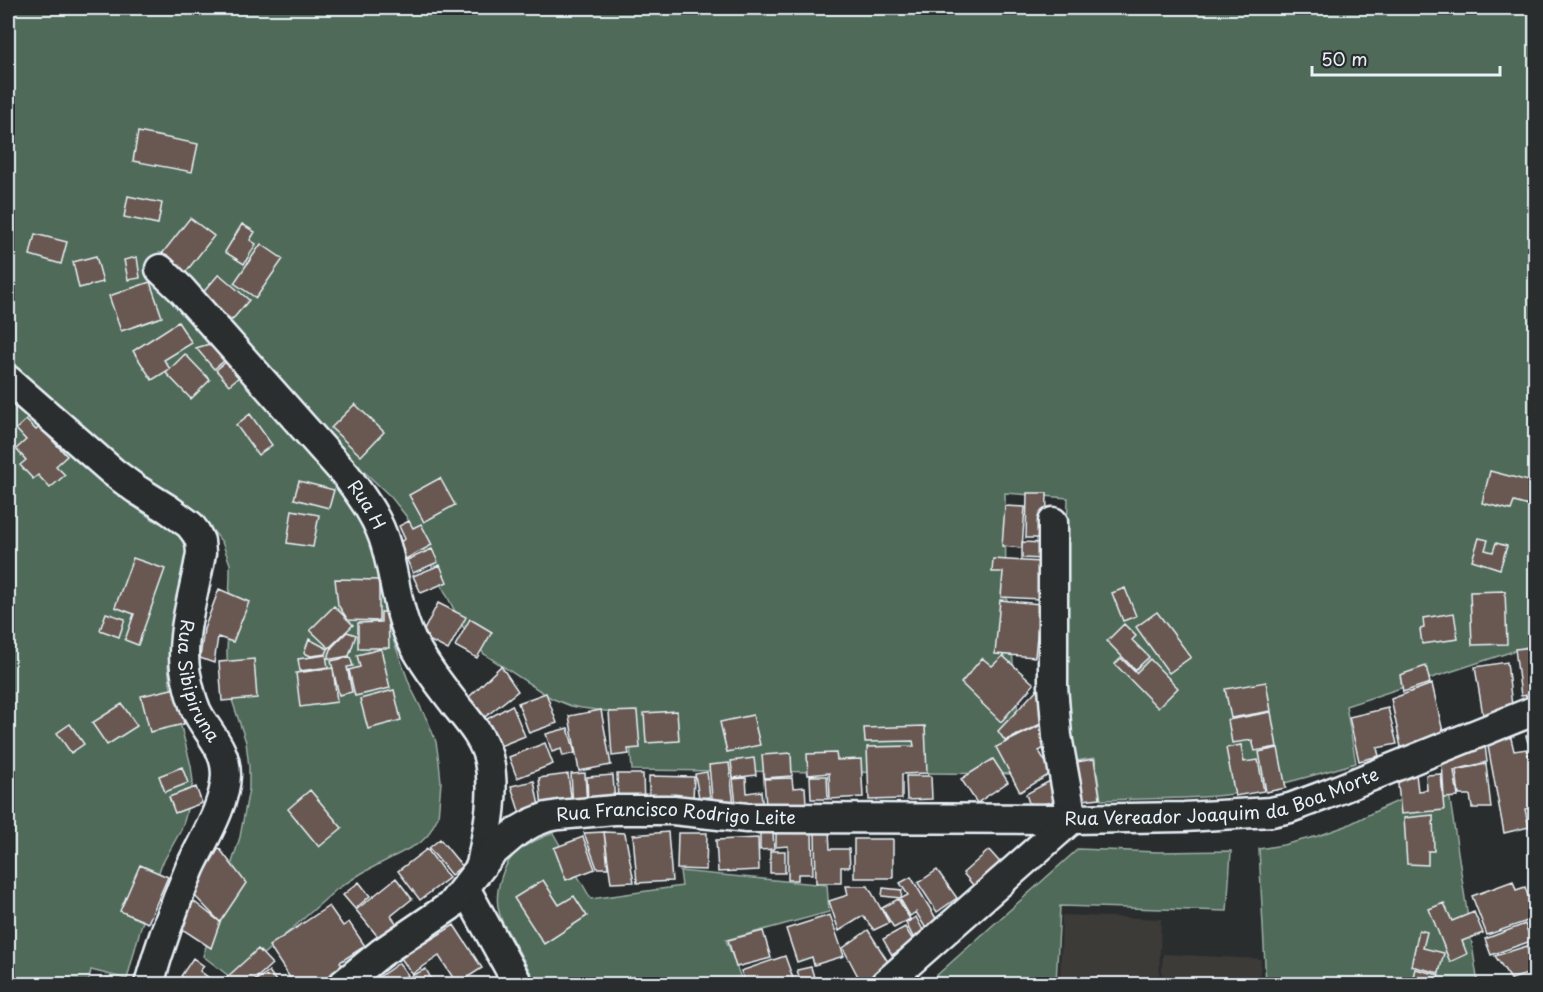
<svg xmlns="http://www.w3.org/2000/svg" width="1543" height="992" viewBox="0 0 1543 992" font-family="'Playpen Sans',sans-serif">
	<rect width="100%" height="100%" fill="#2a2d2e"/>
	<filter id="ink" filterUnits="userSpaceOnUse"><feTurbulence type="fractalNoise" baseFrequency=".0167" numOctaves="2"/><feDisplacementMap in="SourceGraphic" scale="12" xChannelSelector="R" yChannelSelector="G"/><feConvolveMatrix kernelMatrix="1 2 1 2 8 2 1 2 1" color-interpolation-filters="sRGB"/></filter>
	<g filter="url(#ink)">
		<path fill="#3d3a38" d="M1062,915L1161,919L1159,984H1060Z
			M1163,954L1261,959L1259,984H1161Z"/>
		<path fill="#506a59" stroke="#9caea8" stroke-width="1.5" d="M8,8H1535V644L1346,706L1356,763C1318,774 1280,786 1240,793C1196,800 1146,798 1101,800L1095,758L1075,761L1072,749L1063,650L1068,498L1005,493L1006,591L1024,774L632,770L628,714L582,708L571,706L551,698L484,654L463,627L406,516L391,497L336,445L257,358L157,255L145,265L249,385L326,466L363,523L376,556L394,642L411,688L429,724L436,742L439,762L441,782L438,817L428,835L420,843L362,873L337,889L234,980L203,956L240,837L249,789V767L246,742L230,694L228,679L227,653L230,576V564L222,542L214,532L201,521L150,488L8,369Z
			M8,396L130,504L152,519L177,531L188,545L179,613L168,665L170,683L191,766L193,782L185,818L181,830L161,866L140,930L127,979L91,970L88,984H8Z
			M1447,780L1478,984H1266L1259,849L1283,845L1318,836L1346,826L1382,808Z
			M553,833L591,899L682,886L680,871L827,885L829,912L726,940L741,978L723,984H537L502,921C496,906 496,894 501,878C509,850 528,843 553,833Z
			M1078,849L1158,852L1231,851L1227,911L1060,906L1056,984H927Z"/>
		<path fill="#695951" stroke="#e8f1f8" stroke-width="1.5" d="M138,132L198,144L192,172L133,161Z
			M128,196L162,203L158,224L124,217Z
			M190,218L214,236L185,273L161,255Z
			M242,224L255,232L250,240L256,244L244,264L225,252Z
			M35,234L67,242L61,264L30,255Z
			M261,244L283,259L256,298L234,283Z
			M96,256L103,282L79,288L73,262Z
			M137,257L140,278L128,280L124,260Z
			M219,274L249,300L232,320L201,295Z
			M150,282L162,317L121,331L109,296Z
			M178,322L192,343L164,360L170,369L152,380L133,351Z
			M216,342L229,357L214,369L196,348Z
			M185,354L210,380L191,399L166,373Z
			M231,358L244,373L229,385L216,370Z
			M355,404L384,432L361,456L331,428Z
			M250,414L272,445L258,455L236,425Z
			M26,420L36,430L40,427L67,456L56,466L65,475L50,488L38,475L33,479L20,465L26,460L16,449L26,440L16,429Z
			M1490,471L1536,483V508L1514,502L1511,510L1482,503Z
			M440,478L455,505L424,522L409,495Z
			M299,481L334,490L329,508L294,499Z
			M1027,493H1047L1046,538H1026Z
			M1005,506L1025,507L1022,548L1002,546Z
			M292,510L319,515L313,547L287,543Z
			M409,521L413,528L421,524L432,545L400,562L392,546L405,539L399,526Z
			M1479,538L1488,540L1485,550L1493,552L1496,543L1507,546L1500,569L1472,560Z
			M1022,542L1044,543V559L1022,558Z
			M432,549L438,562L413,573L407,560Z
			M133,558L165,569L138,645L125,640L134,614L115,607Z
			M993,559L1041,562L1039,599L1001,597L1003,572H992Z
			M440,565L447,582L421,593L413,576Z
			M335,579L379,580V621L348,620L338,605Z
			M1125,588L1136,616L1123,621L1112,593Z
			M219,589L249,602L233,642L218,637L214,663L200,658L204,629Z
			M1505,591L1507,644L1472,645L1470,592Z
			M1000,600L1040,604L1035,657L995,654Z
			M438,603L466,617L448,650L421,636Z
			M334,606L353,625L329,648L310,630Z
			M381,612H388L389,648H358V623L381,622Z
			M1157,612L1191,657L1169,673L1136,627Z
			M106,613L125,619L119,637L100,630Z
			M1454,613L1458,639L1422,644L1420,629L1424,628L1423,618Z
			M470,619L492,632L477,658L455,646Z
			M1124,624L1136,636L1132,640L1149,657L1135,670L1107,641Z
			M347,632L356,635L349,656L332,659L328,658L332,647Z
			M309,639L328,649L326,654L311,656L304,653Z
			M1536,647V694L1521,696L1515,649Z
			M381,649L390,688L355,696L349,670L360,667L357,655Z
			M326,655L328,667L300,671L298,659Z
			M1003,656L1034,684L1001,722L961,683L982,658L992,666Z
			M350,657L353,666L347,667L352,692L339,695L331,661Z
			M1121,658L1136,673L1150,659L1178,688L1158,708L1115,664Z
			M254,659L257,698L222,701L219,662Z
			M1507,662L1512,706L1483,715L1475,667Z
			M501,666L518,691L485,717L469,697Z
			M1426,666L1430,683L1403,692L1400,675Z
			M333,668L337,702L300,707L296,673Z
			M1266,682L1271,711L1231,718L1225,689Z
			M1042,684L1049,720L1005,741L998,731Z
			M1432,684L1444,736L1402,752L1391,699Z
			M176,688L184,724L150,732L141,696Z
			M394,690L401,720L368,729L360,699Z
			M546,693L557,723L529,733L518,703Z
			M122,704L137,726L107,745L92,723Z
			M512,705L525,736L500,746L487,719Z
			M1388,708L1397,744L1377,748L1379,756L1359,761L1349,717Z
			M601,710L611,765L579,771L569,716Z
			M637,711L640,748L628,749L629,754L612,756L609,712Z
			M677,711L679,741L646,743L644,713Z
			M1271,712L1277,747L1255,751L1252,740L1232,743L1228,720Z
			M753,715L760,745L727,752L720,722Z
			M70,724L84,744L71,753L57,733Z
			M1043,724L1051,744L1039,751L1052,773L1020,792L996,747Z
			M925,726L927,773L902,774V799L869,800L867,747L914,746L913,741L865,742L864,728Z
			M568,728L575,753L563,756L561,749L552,752L546,734Z
			M1536,733V767L1526,736Z
			M1510,734L1514,751L1527,749L1536,787V807L1525,809L1529,827L1504,833L1487,741Z
			M545,743L553,764L517,778L509,757Z
			M1241,745L1244,762L1258,760L1264,791L1235,796L1226,748Z
			M1485,745L1487,762L1454,770L1458,797L1444,798L1442,761Z
			M1278,748L1286,788L1266,792L1259,752Z
			M791,753L792,776L764,778L762,755Z
			M836,753L837,760L861,759L863,797L830,799L829,773L808,775L807,754Z
			M754,758L756,775L733,778L731,761Z
			M993,759L1008,782L977,803L961,779Z
			M1094,759L1100,798L1083,800L1077,762Z
			M729,763L734,805L713,807L709,765Z
			M1486,764L1491,808H1472L1470,795H1459L1456,770Z
			M182,767L188,783L165,792L159,776Z
			M707,772L710,797L699,798L695,774Z
			M585,773L587,806H573L571,774Z
			M568,774L572,804L542,808L539,778Z
			M617,774H643L644,805H618Z
			M1416,774L1418,791L1427,790L1426,775L1441,774L1444,810L1401,814L1397,775Z
			M613,775L615,804L588,805L587,777Z
			M1061,775L1066,800L1030,806L1026,794Z
			M649,776L694,777L693,800L649,799Z
			M810,776H827L828,799H811Z
			M906,776H931L932,799L907,800Z
			M746,778L747,793L761,791L763,810L737,813L733,779Z
			M792,778L793,788L805,787L806,804L766,806L764,779Z
			M534,781L540,811L520,814L511,786Z
			M196,787L202,803L175,813L169,797Z
			M310,790L342,828L319,847L288,809Z
			M1433,815L1434,851H1428V865L1407,864L1404,818Z
			M829,831L830,849H849L850,867H841V883H816L815,832Z
			M604,832L608,868H597L584,833Z
			M604,832L625,833L634,882L611,883Z
			M668,832L672,881L637,883L633,835Z
			M760,832H773L774,849L760,850Z
			M776,832H812L813,874H798V880H788V846L776,847Z
			M678,833H707L706,870L677,869Z
			M583,837L595,869L566,880L554,848Z
			M758,838L759,870L718,872L716,840Z
			M440,839L462,866L451,875L429,848Z
			M854,839H893V878H854Z
			M219,848L246,883L220,922L192,893Z
			M427,849L449,878L420,900L398,871Z
			M989,850L1005,868L978,891L963,873Z
			M770,851H785V873H770Z
			M140,865L168,877L148,923L120,911Z
			M937,870L957,898L937,912L918,883Z
			M911,877L937,920L925,927L916,912L910,916L900,899L908,895L900,883Z
			M396,878L412,899L391,916L397,924L379,938L356,910Z
			M543,880L559,905L574,896L587,916L544,944L514,898Z
			M1513,881L1516,890L1525,887L1536,918L1487,935L1472,896Z
			M359,882L370,896L355,909L343,895Z
			M846,886H868L889,923L874,930L863,916L839,931L829,901L848,895Z
			M883,888L902,890L901,898L882,896Z
			M898,899L910,919L894,928L882,908Z
			M192,900L220,922L211,948L182,929Z
			M1444,903L1452,921L1474,912L1483,933L1462,941L1467,954L1450,962L1429,909Z
			M329,906L343,926L349,922L365,946L340,962L344,969L320,984H294L269,946Z
			M830,915L844,956L814,965L812,957L797,962L786,929Z
			M916,917L925,934L914,939L906,923Z
			M1525,924L1531,941L1491,955L1485,939Z
			M454,925L482,968L457,984L439,956L412,974L401,958Z
			M905,927L914,942L892,955L883,939Z
			M868,930L890,965L862,984L843,948Z
			M1419,930L1427,932L1423,948L1444,953L1439,973L1411,966Z
			M763,931L771,958L736,967L728,940Z
			M1527,946L1534,972L1511,979L1495,956Z
			M258,949L272,964L250,984H230L225,979Z
			M785,956L795,984H746L741,971Z
			M193,958L204,966L200,971L209,978L205,984H183L186,980L181,976Z
			M399,963L408,975L394,984H374L372,982Z
			M811,967L816,984H801L797,970Z
			M426,969L434,984H399L398,982Z
			M1415,969L1439,975L1436,984H1411Z
			M269,971L278,984H253L252,983Z
			M831,977L832,984H817L816,981Z
			M107,978L125,984H106Z"/>
		<g fill="none" stroke-linecap="round" stroke-linejoin="round">
			<defs>
				<g id="minor">
					<path id="s1" d="M160,269L181,289L346,475C362,497 379,519 386,546C395,577 397,610 411,639C423,663 441,686 457,707C470,723 485,740 489,761C496,794 487,833 481,865"/>
					<path id="s2" d="M8,380L113,472L136,489L168,509L190,525L196,533L200,541L201,553C195,593 177,640 187,679C189,689 192,700 196,710C207,733 226,747 226,775C225,806 203,840 190,868C174,906 160,945 149,984"/>
					<path d="M1053,522V686L1057,736L1072,819"/>
					<path d="M465,888L518,984"/>
					<path id="s3" d="M343,984L381,953L450,906L492,853L518,831L532,823L547,817L559,815L614,810H673L747,818L1072,819L1184,817L1271,812L1290,808L1325,795L1536,710"/>
					<path d="M885,984L1072,819"/>
				</g>
			</defs>
			<use href="#minor" stroke="#e8f1f8" stroke-width="33"/>
			<use href="#minor" stroke="#2a2d2e" stroke-width="28"/>
		</g>
	</g>
	<g text-anchor="middle" stroke-width="4.5" stroke-linejoin="round" paint-order="stroke">
		<g font-size="18" fill="#e8f1f8" stroke="#2a2d2e">
			<text dy="6" stroke="none"><textPath href="#s1" startOffset="314">Rua H</textPath></text>
			<text dy="6" stroke="none"><textPath href="#s2" startOffset="396">Rua Sibipiruna</textPath></text>
			<text dy="6" stroke="none"><textPath href="#s3" startOffset="945">Rua Vereador Joaquim da Boa Morte</textPath></text>
			<text dy="6" stroke="none"><textPath href="#s3" startOffset="396">Rua Francisco Rodrigo Leite</textPath></text>
		</g>
	</g>
	<rect width="1543" height="992" fill="none" stroke="#2a2d2e" stroke-width="30"/>
	<rect x="15" y="15" width="1513" height="962" fill="none" stroke="#e8f1f8" stroke-width="2" filter="url(#ink)"/>
	<path d="M1312 66v9h188v-9" fill="none" stroke="#e8f1f8" stroke-width="3"/>
	<text x="1321" y="66" font-size="18" fill="#e8f1f8" stroke="#2a2d2e" stroke-width="4.5" paint-order="stroke">50 m</text>
</svg>
